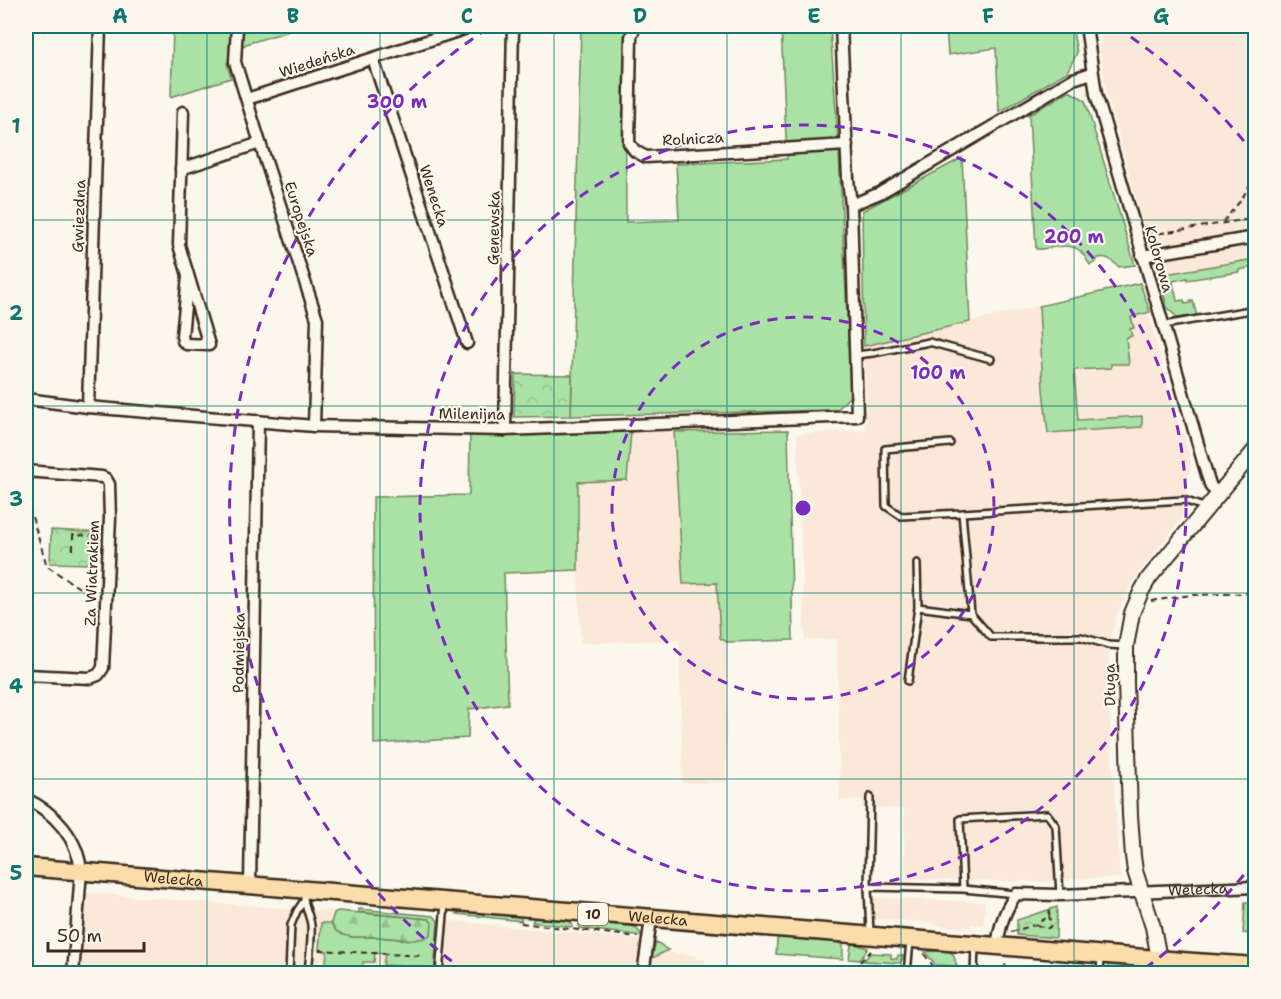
<svg xmlns="http://www.w3.org/2000/svg" width="1281" height="999" viewBox="0 0 1281 999" font-family="'Shantell Sans',sans-serif">
	<defs>
		<pattern id="forest-firs" width="22" height="20" patternUnits="userSpaceOnUse" patternTransform="scale(1.5)"><rect width="22" height="20" fill="#aae1a5"/><path d="M5 1l3.5 6h-7zM16 11l3.5 6h-7z" fill="#93c18e"/></pattern>
		<pattern id="park-crowns" width="20" height="18" patternUnits="userSpaceOnUse" patternTransform="scale(1.5)"><rect width="20" height="18" fill="#aae1a5"/><path d="M2 6a3 3 0 1 1 6 0M12 15a3 3 0 1 1 6 0" fill="none" stroke="#93c18e"/></pattern>
	</defs>
	<rect width="100%" height="100%" fill="#fbf7ec"/>
	<filter id="ink" filterUnits="userSpaceOnUse"><feTurbulence type="fractalNoise" baseFrequency=".0167" numOctaves="2"/><feDisplacementMap in="SourceGraphic" scale="12" xChannelSelector="R" yChannelSelector="G"/><feConvolveMatrix kernelMatrix="1 2 1 2 8 2 1 2 1" color-interpolation-filters="sRGB"/></filter>
	<g filter="url(#ink)">
		<path fill="#fae8d8" d="M1140,26H1255V259L1159,275L1150,249L1106,89L1100,51L1101,34Z
			M1140,283L1175,413L1188,449L1191,462L1182,518L1135,578L1118,611L1110,638L1108,682L1110,728L1120,878H1081L1050,882L905,879L904,808H862V800H840L837,639L805,640L797,434L866,430L864,346Z
			M631,432H674L683,584L717,582L720,637L727,642L726,782L683,783L679,640L581,643L578,570V481L627,480Z
			M87,893L303,910L351,911L643,940L658,945L672,953L696,955V959H705V974H81Z
			M872,898L985,902L984,925L971,924L970,928L940,926L931,922L874,919Z"/>
		<path fill="#aae1a5" stroke="#728662" stroke-width="1.5" d="M173,26H305L246,44L227,63L231,78L171,97Z
			M581,26H625L626,222L679,220L676,164L787,159L781,26H830L839,154L851,395L837,410L571,416Z
			M946,26H1072L1077,53L1067,72L999,112L996,48L948,55Z
			M1069,91L1085,100L1135,265L1119,267C1112,261 1108,256 1098,258L1096,262L1090,265C1087,261 1085,256 1082,253C1071,240 1050,250 1036,249L1029,115Z
			M962,158L970,322L864,346L862,211Z
			M1255,259V273H1254L1253,267L1239,270V272L1187,280V278L1173,281L1174,289L1175,290L1177,301L1184,300L1185,304L1191,303L1190,301H1193L1197,316L1178,318L1167,308L1159,275Z
			M1140,283L1150,312L1131,317L1134,328L1130,329L1132,336L1126,338L1129,364H1111V368L1074,370L1078,420L1142,416V427L1048,433L1043,390L1039,306Z
			M788,430L793,640L727,642L720,638L717,583L683,584L674,432Z
			M631,432L627,480L578,482V570L504,573L508,704L469,709L468,738L374,744L373,497L469,495L470,435L504,436Z
			M359,909L434,916L438,921L434,973H423V967L383,965L385,954L375,953L374,962H363L362,973H325L327,951L319,950L321,923H331L336,931L352,937H378L413,940L429,919L359,912Z
			M460,911L520,917L522,921L457,914Z
			M535,917L569,921L572,924V927L532,922Z
			M583,921L628,925L635,927L643,936L579,928V924Z
			M780,937L839,942L843,945V959L776,954L777,940Z
			M656,942C662,943 663,949 668,950L651,959Z
			M855,944L868,948L860,960L849,959L851,945Z
			M946,950L953,954L957,966L936,965L925,952Z
			M870,953L891,954V958L897,959L898,955L904,956L900,963L864,961Z
			M1110,962C1124,963 1143,961 1152,973L1107,974L1108,966Z"/>
		<path fill="url(#forest-firs)" stroke="#728662" stroke-width="1.5" d="M338,911L429,919L432,923L431,934L425,938L413,940L378,937H352L343,935L336,931L331,923L334,913Z"/>
		<path fill="url(#park-crowns)" stroke="#728662" stroke-width="1.5" d="M515,374L572,375L571,416L514,417Z
			M51,530L92,532L91,564L50,563Z
			M1245,902L1255,903V934L1243,933Z
			M1057,907L1056,938L1017,935V920Z"/>
		<g fill="none" stroke-linecap="round" stroke-linejoin="round">
			<defs>
				<path id="service" d="M1164,325L1256,309
					M856,355L873,353L929,342L991,359
					M950,443L885,449L886,506L901,516L962,513
					M917,563L918,607
					M1125,646L1109,645L1081,637H991L971,614L962,513L1184,500L1206,508
					M908,681L918,607L971,614
					M870,797L868,887L963,889
					M868,887L870,934
					M304,893C303,906 309,912 311,925C312,941 309,958 308,974
					M1016,894L963,889L960,819L1047,814L1056,826L1060,895
					M289,974L291,925L297,911L303,902
					M439,974L445,903
					M907,974L910,941
					M974,974L975,946
					M1100,974L1101,956"/>
				<g id="minor">
					<path d="M237,26L235,62L260,143L317,319L314,426"/>
					<path d="M635,26L631,37L629,143L635,151L646,157L847,145"/>
					<path d="M1086,26L1096,94L1207,475L1211,487L1219,494"/>
					<path d="M373,59L467,343"/>
					<path d="M247,99L464,29"/>
					<path d="M183,112L179,245L209,345L186,344L183,341L182,336L188,276"/>
					<path d="M181,169L260,143"/>
					<path d="M851,205L880,193L1073,79L1092,73"/>
					<path d="M1142,256L1256,237"/>
					<path d="M26,399L88,407L314,426L505,430L857,416L851,205L848,179L841,26"/>
					<path d="M88,407L100,26"/>
					<path d="M505,430L513,26"/>
					<path d="M26,471L102,477L106,479L109,484L110,518L103,668L98,675L90,678L26,675"/>
					<path d="M26,799C55,812 78,839 81,871L73,974"/>
					<path d="M250,885L258,421"/>
					<path id="s1" d="M997,946C1000,925 1004,912 1016,894L1060,895L1256,887"/>
					<path d="M643,974L651,919"/>
				</g>
				<path id="tertiary" d="M1162,974L1153,927L1135,871L1133,856L1130,815L1126,683V646L1132,613L1141,592L1149,578L1256,449"/>
				<g id="primary">
					<path id="s2" d="M26,867L1194,962L1256,966"/>
				</g>
			</defs>
			<use href="#service" stroke="#3b2a1e" stroke-width="10"/>
			<use href="#minor" stroke="#3b2a1e" stroke-width="15"/>
			<use href="#tertiary" stroke="#3b2a1e" stroke-width="18"/>
			<use href="#primary" stroke="#3b2a1e" stroke-width="21"/>
			<path stroke="#3b2a1e" stroke-width="2" stroke-dasharray="6 4.5" stroke-linecap="butt" d="M1223,222L1241,200L1256,175
				M1149,235L1256,218
				M26,497L47,566L94,598
				M73,550V535L97,536
				M1151,601L1191,595L1256,593
				M521,923L638,937
				M1037,925L1046,929L1050,927L1051,924L1049,916
				M1011,932L1035,925L1049,916L1050,908
				M319,950L424,956
				M924,954L934,967
				M860,962L871,951
				M1005,970L1006,960"/>
			<use href="#service" stroke="#fbf7ec" stroke-width="5"/>
			<use href="#minor" stroke="#fbf7ec" stroke-width="10"/>
			<use href="#tertiary" stroke="#fbf7ec" stroke-width="14"/>
			<use href="#primary" stroke="#faddab" stroke-width="16"/>
		</g>
	</g>
	<path fill="none" stroke="#0f766e" stroke-width="1.5" stroke-opacity="0.55" d="M207,26V974M380,26V974M554,26V974M727,26V974M901,26V974M1074,26V974M26,220H1256M26,406H1256M26,593H1256M26,779H1256"/>
	<g fill="none" stroke="#7b2cbf" stroke-width="3" stroke-dasharray="10 8">
		<circle cx="803" cy="508" r="191"/>
		<circle cx="803" cy="508" r="383"/>
		<path d="M1255 861A574 574 0 0 1 1140 972M466 972A574 574 0 0 1 490 27M1116 27A574 574 0 0 1 1255 155"/>
	</g>
	<g text-anchor="middle" stroke-width="4.5" stroke-linejoin="round" paint-order="stroke">
		<rect fill="#fbf7ec" stroke="#75685c" stroke-width="1.5" x="578" y="903" width="30" height="22" rx="4.5"/>
		<g font-size="14" font-weight="bold" fill="#3b2a1e">
			<text x="593" y="919">10</text>
		</g>
		<g font-size="15" fill="#3b2a1e" stroke="#fbf7ec">
			<text transform="translate(317 61) rotate(-18)" y="5">Wiedeńska</text>
			<text transform="translate(693 139) rotate(-3)" y="5">Rolnicza</text>
			<text transform="translate(434 196) rotate(72)" y="5">Wenecka</text>
			<text transform="translate(79 216) rotate(-88)" y="5">Gwiezdna</text>
			<text transform="translate(301 219) rotate(72)" y="5">Europejska</text>
			<text transform="translate(494 228) rotate(-89)" y="5">Genewska</text>
			<text transform="translate(1159 259) rotate(74)" y="5">Kolorowa</text>
			<text transform="translate(472 414) rotate(1)" y="5">Milenijna</text>
			<text transform="translate(92 573) rotate(-88)" y="5">Za Wiatrakiem</text>
			<text transform="translate(239 653) rotate(-89)" y="5">Podmiejska</text>
			<text transform="translate(1110 685) rotate(-91)" y="5">Długa</text>
			<text dy="5" stroke="none"><textPath href="#s2" startOffset="148">Welecka</textPath></text>
			<text dy="5" stroke="none"><textPath href="#s1" startOffset="238">Welecka</textPath></text>
			<text dy="5" stroke="none"><textPath href="#s2" startOffset="634">Welecka</textPath></text>
		</g>
	</g>
	<circle cx="803" cy="508" r="9" fill="#7b2cbf" stroke="#fbf7ec" stroke-width="3"/>
	<g font-size="18" text-anchor="middle" font-weight="bold" fill="#7b2cbf" stroke="#fbf7ec" stroke-width="4.5" stroke-linejoin="round" paint-order="stroke">
		<text x="397" y="108">300 m</text>
		<text x="1074" y="243">200 m</text>
		<text x="938" y="379">100 m</text>
	</g>
	<rect width="1281" height="999" fill="none" stroke="#fbf7ec" stroke-width="66"/>
	<path d="M48 942v9h96v-9" fill="none" stroke="#3b2a1e" stroke-width="3"/>
	<text x="57" y="942" font-size="18" fill="#3b2a1e" stroke="#fbf7ec" stroke-width="4.5" paint-order="stroke">50 m</text>
	<rect x="33" y="33" width="1215" height="933" fill="none" stroke="#0f766e" stroke-width="2"/>
	<g font-size="20" text-anchor="middle" font-weight="bold" fill="#0f766e">
		<text x="120" y="23">A</text>
		<text x="293" y="23">B</text>
		<text x="467" y="23">C</text>
		<text x="640" y="23">D</text>
		<text x="814" y="23">E</text>
		<text x="988" y="23">F</text>
		<text x="1161" y="23">G</text>
		<text x="16" y="133">1</text>
		<text x="16" y="320">2</text>
		<text x="16" y="506">3</text>
		<text x="16" y="693">4</text>
		<text x="16" y="880">5</text>
	</g>
</svg>
